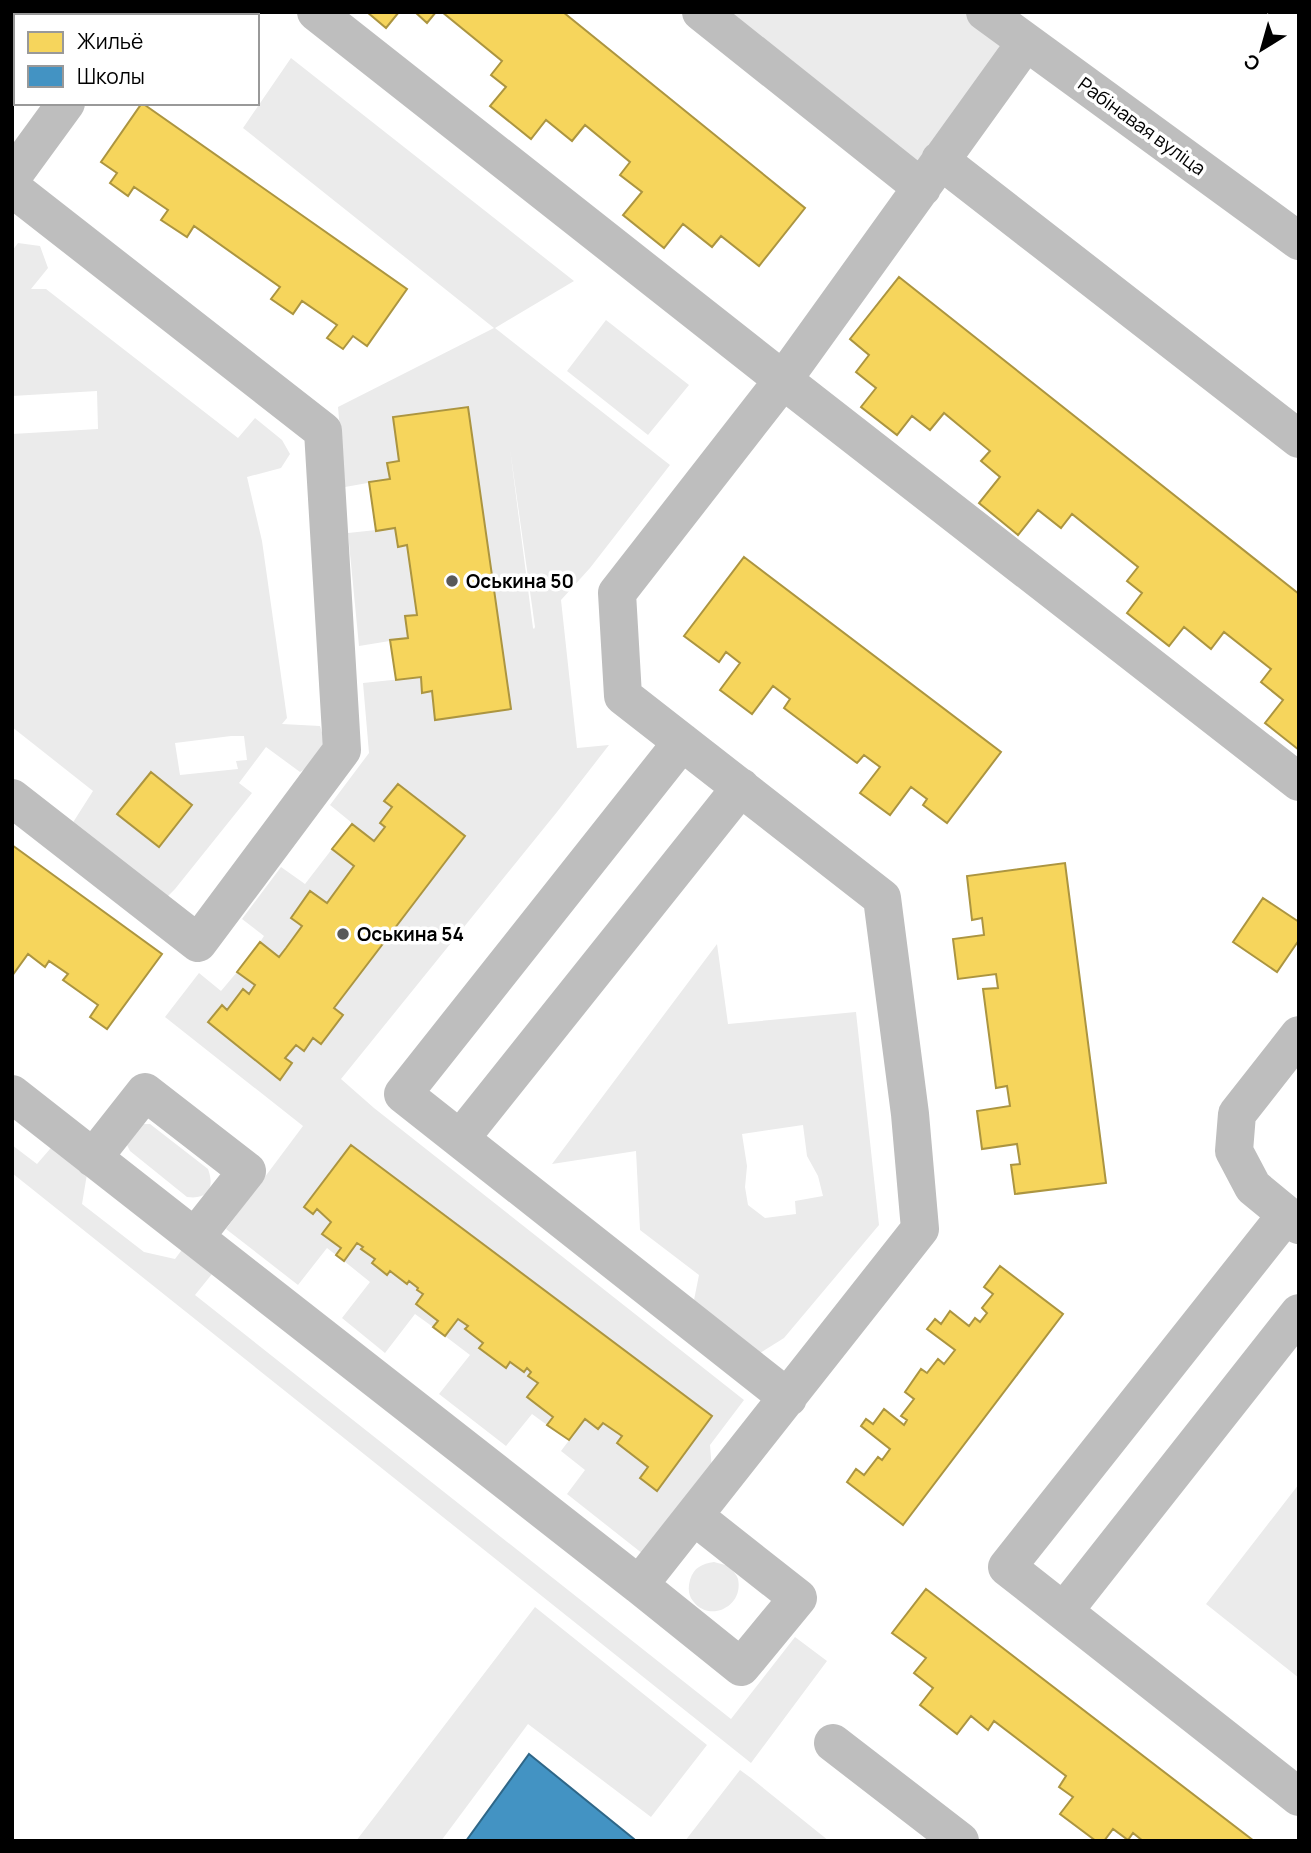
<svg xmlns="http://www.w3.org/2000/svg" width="1311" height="1853" viewBox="0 0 1311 1853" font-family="Manrope,sans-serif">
	<rect width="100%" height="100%" fill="#fff"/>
	<path fill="#ebebeb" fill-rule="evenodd" d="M701,12H985L1026,42L922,188Z
		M291,58L574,281L495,328L670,465L590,568L561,600L577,748L609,745L557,812L341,1079L374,1108L744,1400L710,1445L712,1470L643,1554L567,1494L585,1470L561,1451L585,1419L598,1429L603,1423L622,1436L617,1443L648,1467L640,1478L657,1491L712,1416L351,1145L313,1214L317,1209L327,1216L326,1218L331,1222L322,1234L341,1248L336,1255L327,1248L298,1285L226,1229L303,1126L165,1017L199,973L221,991L237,972L255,985L249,994L243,990L227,1010L221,1006L208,1022L281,1079L292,1063L285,1058L296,1045L304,1050L313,1038L321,1043L343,1015L334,1008L392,807L380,823L385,827L374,841L330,805L369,753L363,683L421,677L422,693L432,691L436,720L510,709L468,407L393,417L399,461L387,463L390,479L345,487L338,407L494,328L243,128ZM510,449L535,627L534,629L533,628Z
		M18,243L40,246L48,268L31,289H46L238,438L255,418L282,440L290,454L281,468L247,477L262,541L287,718L282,724L320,726C329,753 323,759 300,772L266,747L239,783L252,793L175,889L164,900L72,824L93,791L12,727V434L98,429L97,391L12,396V251ZM231,736H244L247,760L236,761L238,769L180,775L175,743Z
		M606,320L689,385L648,435L567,371Z
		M395,528L398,546L407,545L417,615L405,617L408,638L359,646L348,533Z
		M332,849L354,866L327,903L310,891L291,918L302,926L279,957L260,942L264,936L242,919L281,867L305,884Z
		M717,944L728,1024L856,1012L879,1225L784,1338L760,1353L693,1305L699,1275L640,1230L636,1151L552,1164ZM803,1125L807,1156L818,1176L823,1196L795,1201L796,1214L765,1218L748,1205L745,1187L747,1166L742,1134Z
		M142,1124H150L208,1169C215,1188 208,1200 187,1197L130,1151L127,1145Z
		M56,1142L88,1168L82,1204L144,1252L175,1259L184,1247L212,1274L195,1295L731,1719L795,1637L827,1661L751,1763L12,1173V1145L37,1164Z
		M357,1243L363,1247L362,1249L375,1259L373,1264L387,1274L390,1271L407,1283L409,1281L418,1288L417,1290L423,1294L438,1321L433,1327L415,1314L385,1353L342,1318L370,1282L344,1261Z
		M458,1319L468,1326L466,1330L483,1343L479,1348L505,1368L510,1362L524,1372L527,1368L531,1372L528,1376L538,1383L527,1397L553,1417L547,1425L532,1414L506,1446L439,1394L470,1355L445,1336Z
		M1299,1484V1678L1206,1604Z
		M714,1562L729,1566C732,1570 737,1575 738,1579C744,1607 709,1623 693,1601C688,1595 688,1587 690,1580C694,1567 702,1564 714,1562Z
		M535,1607L707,1745L651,1817L528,1724L441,1841H356Z
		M740,1770L751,1778L829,1841H685Z"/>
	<path fill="#f6d55c" stroke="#ac9540" stroke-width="2" d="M367,12H399L386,28Z
		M415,12H436L427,23Z
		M442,12H563L805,208L759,266L721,236L712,247L683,224L664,248L623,215L642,192L620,175L630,162L585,125L572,141L546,120L531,139L490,106L506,87L491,75L502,61Z
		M142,103L407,289L367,346L353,336L343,349L327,338L337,325L302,301L293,314L271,299L280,287L194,226L187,237L161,220L168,210L134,187L128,196L110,183L117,173L101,162Z
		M899,277L1299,594V750L1265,723L1283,700L1261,682L1271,669L1224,632L1211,649L1184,627L1169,646L1127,613L1142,593L1127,581L1138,567L1072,514L1061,528L1038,510L1018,535L979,503L1000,477L981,461L990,451L944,413L930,430L912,416L897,435L861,407L876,388L856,372L869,355L850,339Z
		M468,407L511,709L435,720L432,691L422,693L421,677L396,680L390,640L408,638L405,616L417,615L407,545L398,547L395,528L376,531L369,482L390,479L387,463L399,461L393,417Z
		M744,557L1001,752L947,823L923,805L927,799L911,787L890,815L860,793L880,767L864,755L857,763L784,708L790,699L773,686L752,714L720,690L740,663L726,652L719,662L684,636Z
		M151,772L192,805L159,847L117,814Z
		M398,784L465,836L334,1008L343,1015L321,1044L313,1038L304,1051L296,1045L285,1058L292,1063L280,1080L208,1022L222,1005L227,1010L243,989L249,994L255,985L237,972L260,942L279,957L286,948L302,926L291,918L310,891L327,903L354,866L332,849L352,824L374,841L385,827L380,823L392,807L384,801Z
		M12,845L162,954L107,1029L90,1017L98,1005L63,980L68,974L49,961L45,967L28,954L12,976Z
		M1065,863L1106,1183L1015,1194L1011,1165L1020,1164L1017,1144L982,1149L977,1111L1010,1106L1007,1086L996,1088L983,989L998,988L996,974L958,979L953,939L984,935L982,918L972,920L967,876Z
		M1263,898L1299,922V940L1277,972L1233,942Z
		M351,1145L712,1416L657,1491L640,1478L648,1467L617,1443L622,1436L603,1423L598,1429L585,1419L569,1440L547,1425L553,1417L527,1397L538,1383L528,1376L531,1372L527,1368L524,1372L510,1362L506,1368L479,1348L483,1343L465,1329L468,1326L458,1319L445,1336L433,1327L438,1321L416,1304L423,1294L417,1290L418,1288L409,1281L407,1284L390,1271L387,1275L372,1263L375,1259L361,1249L363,1247L357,1243L344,1261L336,1255L341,1248L322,1234L331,1222L317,1209L313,1214L304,1207Z
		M1000,1266L1063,1314L903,1525L847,1482L856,1469L864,1475L878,1457L882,1460L890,1449L861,1426L866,1419L873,1424L884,1409L904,1425L907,1420L901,1416L914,1399L905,1392L921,1369L927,1373L938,1359L944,1364L955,1350L927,1329L935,1319L941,1324L950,1311L969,1326L975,1318L980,1322L987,1313L982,1308L993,1294L984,1287Z
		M926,1589L1254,1841H1143L1133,1833L1128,1840L1113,1829L1104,1841H1096L1060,1814L1073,1797L1059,1787L1066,1776L994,1721L988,1730L971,1716L957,1734L920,1705L933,1688L914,1673L926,1658L892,1633Z"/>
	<path fill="#4393c3" stroke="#2f6788" stroke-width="2" d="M529,1754L634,1839L633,1841H466Z"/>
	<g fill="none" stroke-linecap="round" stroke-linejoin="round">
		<path stroke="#bebebe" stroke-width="38" d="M316,12L783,380L1299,782
			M701,12L922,188
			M985,12L1299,241
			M131,16L133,12
			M940,160L1299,439
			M12,177L66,103
			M12,188L323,431L342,750L198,943L12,798
			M682,742L403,1094L788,1398
			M1299,1035L1237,1114L1234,1151L1253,1187L1299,1225
			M12,1094L639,1585L920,1229L910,1114L882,898L623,696L617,593L783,380L1026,42
			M460,1139L741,787
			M93,1158L145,1092L247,1171L195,1237
			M1286,1215L1007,1567L1299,1797
			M639,1585L741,1667L798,1598L694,1516
			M1064,1611L1299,1313
			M833,1743L960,1841"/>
	</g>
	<g fill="#595959" stroke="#fff" stroke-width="2.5">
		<circle cx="452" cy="581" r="7"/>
		<circle cx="343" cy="934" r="7"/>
	</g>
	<g text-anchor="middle" stroke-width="7" stroke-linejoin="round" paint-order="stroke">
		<g font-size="19" fill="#000" stroke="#fff">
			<text transform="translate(1142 126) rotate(36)" y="7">Рабінавая вуліца</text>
		</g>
		<g font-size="19" font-weight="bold" fill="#000" stroke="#fff" text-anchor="start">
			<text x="466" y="588">Оськина 50</text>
			<text x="357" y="941">Оськина 54</text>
		</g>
	</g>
	<rect width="1311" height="1853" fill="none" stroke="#000000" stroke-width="28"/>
	<rect x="14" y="14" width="245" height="91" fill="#ffffff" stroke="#999999" stroke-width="2"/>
	<rect x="28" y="32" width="35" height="21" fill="#f6d55c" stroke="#999999" stroke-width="2"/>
	<text x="77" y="49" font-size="21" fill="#000000">Жильё</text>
	<rect x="28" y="66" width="35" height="21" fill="#4393c3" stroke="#999999" stroke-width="2"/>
	<text x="77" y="84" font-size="21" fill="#000000">Школы</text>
	<g transform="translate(1262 49) rotate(217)" stroke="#ffffff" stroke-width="5" paint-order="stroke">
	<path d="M0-5L12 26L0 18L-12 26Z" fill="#000000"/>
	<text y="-10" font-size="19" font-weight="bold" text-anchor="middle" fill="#000000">С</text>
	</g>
</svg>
